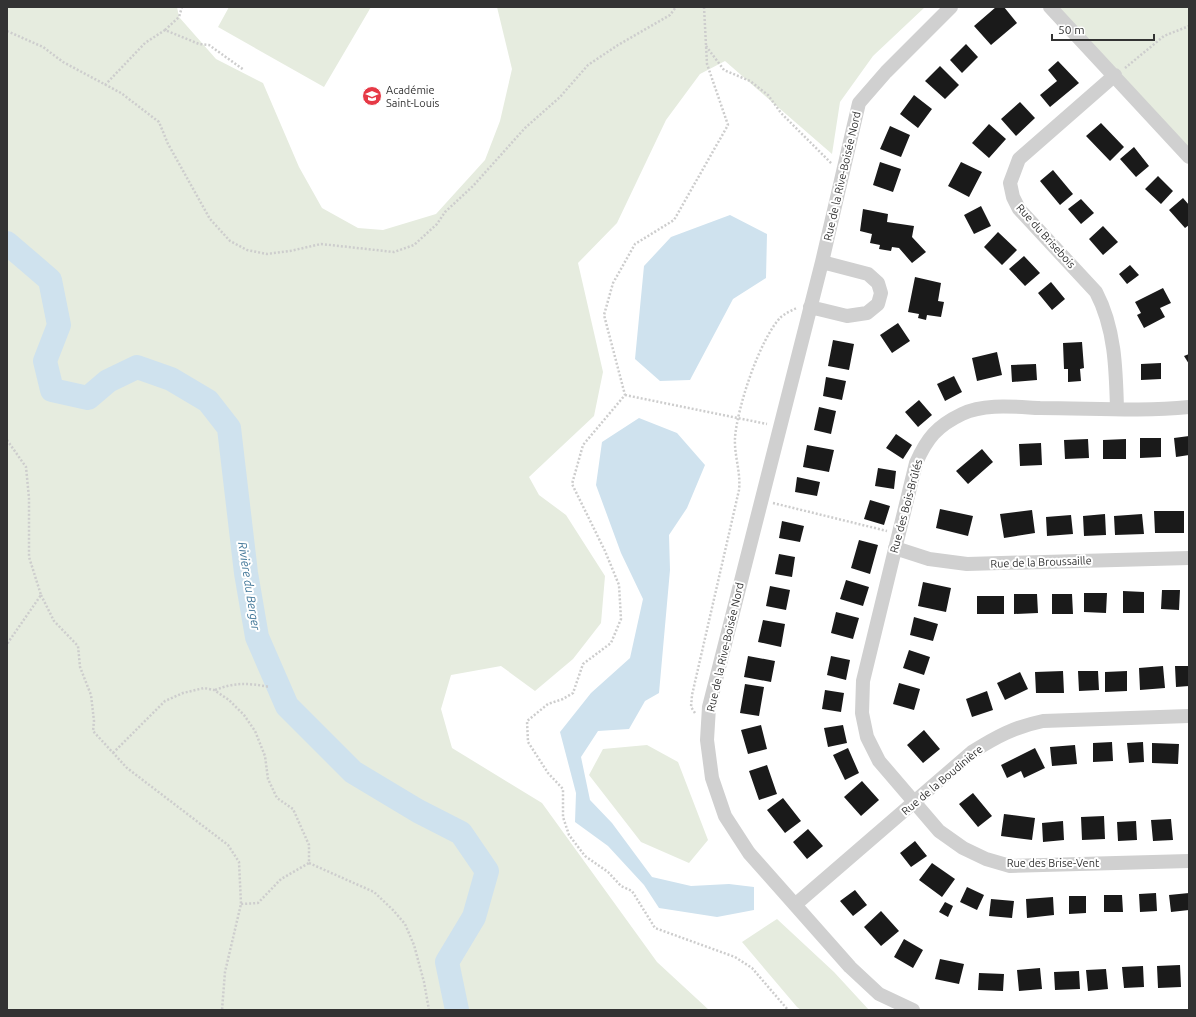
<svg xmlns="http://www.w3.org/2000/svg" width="1196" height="1017" viewBox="0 0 1196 1017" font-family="Ubuntu,sans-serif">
	<rect width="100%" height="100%" fill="#fff"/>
	<path fill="#e6ecdf" d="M7,7H177L179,17L216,59L263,83L299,167L322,208L358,228L383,230L436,214L485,160L500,121L512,69L497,7H925L873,56L840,102L832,154L725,61L700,74L666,120L617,223L578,263L603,372L594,416L529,477L539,495L566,515L605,576L601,623L573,659L535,691L501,666L451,675L441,709L452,748L542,803L657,962L709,1010H7Z
		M229,7H371L324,87L218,27Z
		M1050,7H1189V157Z
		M647,745L678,762L708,840L689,863L641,842L589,775L603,749Z
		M777,919L834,972L869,1010H801L797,1007L742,942Z"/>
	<path fill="#cfe2ee" d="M730,215L767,234L766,278L733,299L690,380L660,381L635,359L644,266L671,237Z
		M639,418L677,433L705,465L687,508L669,535L670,570L659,693L645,701L629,729L598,731L581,757L590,800L612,823L652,877L691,886L729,884L754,887V910L717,917L659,908L644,885L608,846L575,822L576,793L560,732L591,693L630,658L643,599L621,553L596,485L602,442Z"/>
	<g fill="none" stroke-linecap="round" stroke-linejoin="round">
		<path stroke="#cfe2ee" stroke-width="24" d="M7,243L50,280L59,325L45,361L52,390L88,398L108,381L137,367L171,379L208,401L229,428L246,573L257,637L287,706L353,772L418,811L461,833L487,871L474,917L447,962L457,1010"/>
	</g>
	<path fill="#1a1a1a" d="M996,7H1004L1017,23L991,45L974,26Z
		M966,44L978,57L962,73L950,60Z
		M1058,61L1079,83L1050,107L1040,95L1057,81L1048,70Z
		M940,66L959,85L945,99L925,81Z
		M914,95L932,109L918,128L900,114Z
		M1020,102L1035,118L1016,136L1001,119Z
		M1101,123L1124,147L1110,161L1086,136Z
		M989,124L1006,139L989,158L972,143Z
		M890,126L910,135L901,157L880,149Z
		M1134,147L1149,166L1136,177L1120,159Z
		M880,162L901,169L893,192L873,185Z
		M961,162L982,172L969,197L948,186Z
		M1053,170L1073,194L1060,205L1040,181Z
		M1158,176L1173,191L1161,204L1145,189Z
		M1183,198L1189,205V225L1185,228L1169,210Z
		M1081,199L1094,213L1081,224L1068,209Z
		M981,206L991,226L974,234L964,215Z
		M863,209L888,214L887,222L914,226L912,237L926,252L912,263L899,248L892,247L891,251L879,249L880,245L870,243L872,234L860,231Z
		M1103,226L1118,242L1103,255L1089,239Z
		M998,232L1017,250L1002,265L984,247Z
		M1024,256L1040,273L1025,286L1009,269Z
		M1130,265L1139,275L1127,284L1119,274Z
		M915,277L941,283L938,301L944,302L941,317L927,315L926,320L918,318L919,314L908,312Z
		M1051,282L1065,299L1052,310L1038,293Z
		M1163,288L1171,303L1160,308L1165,317L1144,328L1137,315L1141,313L1135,302Z
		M898,323L910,341L892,353L880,335Z
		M833,340L854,344L849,370L828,366Z
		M1082,342L1084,368L1080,369L1081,381L1068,382V369H1064L1063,343Z
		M997,352L1002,375L977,381L972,358Z
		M1189,354V364L1184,356Z
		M1161,363V379L1141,380V364Z
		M1036,364L1037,380L1012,382L1011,365Z
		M954,376L962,392L945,401L937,384Z
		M826,377L846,381L842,400L823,396Z
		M919,400L932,415L918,427L905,412Z
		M819,407L836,411L831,434L814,430Z
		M896,434L912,445L903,459L886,448Z
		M1189,436V455L1176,457L1174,438Z
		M1140,438H1161V457L1140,458Z
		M1088,439L1089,458L1065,459L1064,440Z
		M1126,439V459H1103V440Z
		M1041,443L1042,465L1020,466L1019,444Z
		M807,445L834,450L829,472L803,467Z
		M982,449L993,462L968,484L956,471Z
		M878,468L896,471L894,489L875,486Z
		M797,477L820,482L817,496L795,492Z
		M870,500L890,506L884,525L864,519Z
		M940,509L973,516L968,536L936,528Z
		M1032,510L1035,533L1004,538L1000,514Z
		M1154,511H1184V533H1155Z
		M1105,514L1106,535L1084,536L1083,516Z
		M1142,514L1144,534L1115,535L1114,516Z
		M1071,515L1073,534L1047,536L1046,517Z
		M782,521L804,526L800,542L779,538Z
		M859,540L878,545L870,574L851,568Z
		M779,554L795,557L792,577L775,574Z
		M846,580L869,587L863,606L840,599Z
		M923,582L951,588L946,612L918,606Z
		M770,586L790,590L786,610L766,606Z
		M1162,590H1180L1179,610L1161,609Z
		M1123,591L1144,592V613H1123Z
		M1084,593H1107L1106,613L1084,612Z
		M1014,594H1037L1038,613L1014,614Z
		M1052,594H1072L1073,614H1052Z
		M977,596H1004V614H977Z
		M836,612L859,618L853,639L831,633Z
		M914,617L938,624L933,641L910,635Z
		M763,620L785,624L781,647L758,642Z
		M909,650L930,657L924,675L903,668Z
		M748,656L775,661L771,682L744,677Z
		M831,656L850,660L846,680L827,675Z
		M1163,666L1165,688L1140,690L1139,668Z
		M1175,666H1189V686L1176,687Z
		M1063,671L1064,693H1036L1035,672Z
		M1078,671H1098L1099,690L1079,691Z
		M1127,671V691L1105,692V672Z
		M1020,672L1028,689L1005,700L997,683Z
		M899,683L920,689L914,710L893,704Z
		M745,684L764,687L759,716L740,713Z
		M825,690L844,693L841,712L822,709Z
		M987,691L993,710L972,717L966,699Z
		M761,725L767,749L748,754L741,730Z
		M843,725L847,743L828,747L824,728Z
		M924,730L940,749L923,763L907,745Z
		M1112,742L1113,761L1093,762V743Z
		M1143,742L1144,762L1129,763L1127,743Z
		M1152,743L1179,744L1178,764L1152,763Z
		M1075,745L1077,764L1052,766L1050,747Z
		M848,748L859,773L845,780L833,755Z
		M1035,748L1045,768L1024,778L1021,771L1007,778L1001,765Z
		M767,765L777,794L759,800L749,771Z
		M862,781L879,800L861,816L844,797Z
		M973,793L992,816L978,827L959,804Z
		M783,798L801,821L785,833L767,810Z
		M1004,814L1035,818L1032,840L1001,836Z
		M1104,816L1105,839L1082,840L1081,817Z
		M1171,819L1173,840L1153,841L1151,820Z
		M1063,821L1064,840L1043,842L1042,823Z
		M1136,821L1137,840L1118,841L1117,822Z
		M808,829L823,846L807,859L793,842Z
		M915,841L927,856L911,867L900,853Z
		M932,863L955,879L942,897L919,880Z
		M967,887L984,895L977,910L960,902Z
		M855,890L867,905L853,916L840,901Z
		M1156,893L1157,911L1140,912L1139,894Z
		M1189,893V910L1171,912L1169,895Z
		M1104,895H1122L1123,912H1104Z
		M1069,896H1086V913L1069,914Z
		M1053,897L1054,915L1027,918L1026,899Z
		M991,899L1014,901L1012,918L989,916Z
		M945,902L953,906L948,917L939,912Z
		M881,911L899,931L881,946L864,927Z
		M904,939L923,950L913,968L894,957Z
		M940,959L964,964L959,984L935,979Z
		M1180,965L1181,987L1158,988L1157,966Z
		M1143,966L1144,987L1124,988L1122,967Z
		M1040,968L1042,989L1019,991L1017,970Z
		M1106,969L1108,989L1088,991L1086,970Z
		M1079,971L1080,989L1055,990L1054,972Z
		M979,973L1004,974L1003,991L978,990Z"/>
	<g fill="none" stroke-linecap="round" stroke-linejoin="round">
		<path stroke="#cdcdcd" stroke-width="2.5" stroke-dasharray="2 2" stroke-linecap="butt" d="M704,7L707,64L728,125L674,220L635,244L613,283L604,315L625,395L583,445L572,484L605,551L619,585L621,619L611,643L583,664L573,693L563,699L548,704L527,721L528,742L548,773L563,789V817L569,835L585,856L608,872L621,886L632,891L655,928L735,957L752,968L788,1010
			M165,30L179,17L182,7
			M7,31L43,47L63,62L121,93L159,122L168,144L210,219L230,241L247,250L267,254L290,251L321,244L394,252L414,245L437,224L445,212L473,186L525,128L560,97L588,65L618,45L670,15L676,7
			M706,46L724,70L750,81L768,95L781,113L832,164
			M1125,68L1164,36L1189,26
			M105,85L145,43L165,30L199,44L209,45L244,70
			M625,395L767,424
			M7,440L26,467L29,498V557L41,595L7,644
			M773,503L887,531
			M41,595L54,621L78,646L80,667L91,695L94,721L93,731L127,768L228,845L239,862L241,904L225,972L222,1010
			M215,690C236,682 247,683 270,687
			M695,713L691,707L692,695L739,490C741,472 734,455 735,438C737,408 760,338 781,317C786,313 792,310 797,308
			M113,753L165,701L183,693L204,688L214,690L229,700L244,715L255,731L265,756L268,779L277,798L293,809L309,845V863L281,879L258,903L241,904
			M309,863L374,892L393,910L405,924L414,945L424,982L429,1010"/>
		<path stroke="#d0d0d0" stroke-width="14" d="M1050,7L1189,157
			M1115,75L1019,159L1010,183L1013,197L1019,209L1096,292C1115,328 1116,369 1117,409
			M810,307L847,316L867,313L878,304L881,293L878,283L868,274L822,262
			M1189,407C1140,412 1090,408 1040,408C1016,407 985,403 962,414C937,426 927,438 916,463L863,681L862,713L867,737L879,761L939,831L963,848L986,859L1010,866L1189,861
			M895,548L929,559L967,564L1189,558
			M796,904L972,752C996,737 1014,727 1043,721L1189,716
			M913,1010L879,994L850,967L749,853L725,816L712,778L707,740L709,707L822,262L859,103L886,72L951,7"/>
	</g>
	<defs>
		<symbol id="school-disc" viewBox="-11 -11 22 22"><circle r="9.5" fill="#e63946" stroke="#fff"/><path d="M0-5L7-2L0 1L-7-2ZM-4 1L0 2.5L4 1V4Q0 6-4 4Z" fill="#fff"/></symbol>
	</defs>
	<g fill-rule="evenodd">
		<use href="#school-disc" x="361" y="85" width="22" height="22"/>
	</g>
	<g text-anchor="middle" stroke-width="4" stroke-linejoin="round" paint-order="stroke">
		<g font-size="11" fill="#333" stroke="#fff" text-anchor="start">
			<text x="386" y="94">Académie<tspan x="386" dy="13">Saint-Louis</tspan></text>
		</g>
		<g font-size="11" fill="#333" stroke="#fff">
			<text transform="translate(842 176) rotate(-77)" y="4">Rue de la Rive-Boisée Nord</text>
			<text transform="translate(1046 236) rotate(48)" y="4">Rue du Brisebois</text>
			<text transform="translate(906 506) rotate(-75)" y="4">Rue des Bois-Brûlés</text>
			<text transform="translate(1041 562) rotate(-2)" y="4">Rue de la Broussaille</text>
			<text transform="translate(725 647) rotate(-77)" y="4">Rue de la Rive-Boisée Nord</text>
			<text transform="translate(942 780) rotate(-40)" y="4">Rue de la Boudinière</text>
			<text x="1053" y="867">Rue des Brise-Vent</text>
		</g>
		<g font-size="12" font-style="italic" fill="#3f7597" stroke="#fff">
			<text transform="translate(249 586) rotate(81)" y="4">Rivière du Berger</text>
		</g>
	</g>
	<rect width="1196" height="1017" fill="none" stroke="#333333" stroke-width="16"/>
	<path d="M1052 34v6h102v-6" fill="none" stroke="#333333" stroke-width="2"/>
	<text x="1058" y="34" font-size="12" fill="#333333" stroke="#ffffff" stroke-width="3" paint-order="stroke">50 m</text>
</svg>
